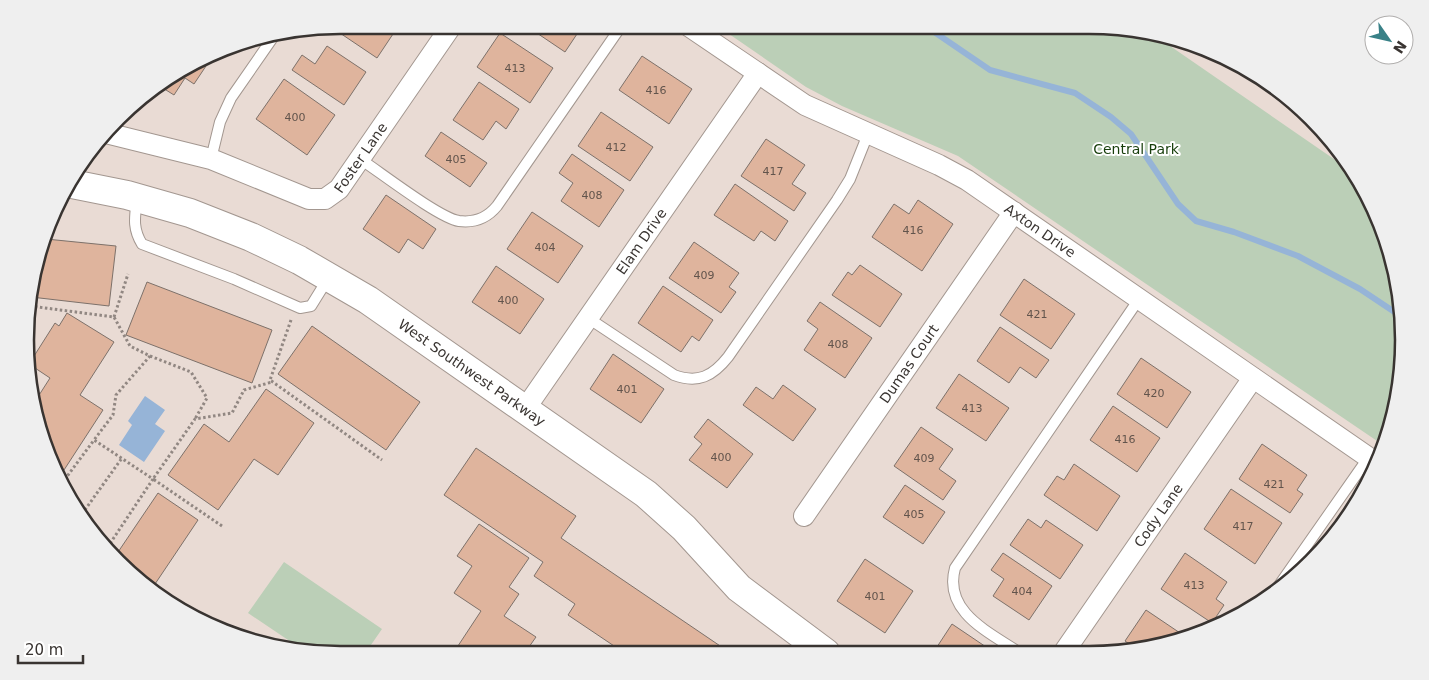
<svg xmlns="http://www.w3.org/2000/svg" width="1429" height="680" viewBox="0 0 1429 680" font-family="'DejaVu Sans',sans-serif">
	<rect width="100%" height="100%" fill="#e9dbd4"/>
	<path fill="#bbcfb7" d="M716,25H1089L1160,39L1344,166L1380,220L1404,340L1383,445L958,156L842,106L806,87Z
		M284,562L382,629L364,655H340L297,646L248,613Z"/>
	<path fill="#96b4d7" d="M145,396L165,410L155,424L165,431L144,462L119,445L132,425L128,421Z"/>
	<g fill="none" stroke-linecap="round" stroke-linejoin="round">
		<path stroke="#96b4d7" stroke-width="6" d="M924,25L990,70L1075,93L1111,117L1131,134L1178,204L1196,221L1234,232L1298,256L1360,289L1399,315"/>
	</g>
	<path fill="#dfb49d" stroke="#7d716a" d="M340,25H399L377,58L331,27Z
		M525,25H565L577,34L565,52Z
		M500,33L553,68L530,103L477,67Z
		M327,46L366,72L344,105L292,70L302,55L315,64Z
		M642,56L692,89L669,124L619,90Z
		M200,62L206,66L194,84L185,78L174,95L158,85Z
		M284,79L335,115L307,155L256,119Z
		M479,82L519,109L506,129L496,121L483,140L453,120Z
		M601,112L653,147L630,181L578,146Z
		M441,132L487,163L470,187L425,156Z
		M766,139L805,165L792,184L806,193L794,211L741,176Z
		M572,154L624,190L599,227L561,201L573,183L559,173Z
		M735,184L788,221L775,241L761,231L754,241L714,215Z
		M386,195L436,229L423,249L408,239L399,253L363,229Z
		M918,200L953,224L922,271L872,237L894,204L909,214Z
		M532,212L583,246L558,283L507,249Z
		M46,239L116,246L109,306L31,297V278Z
		M694,242L739,273L729,287L736,292L721,313L669,278Z
		M860,265L902,294L880,327L832,295L848,272L852,275Z
		M496,266L544,299L520,334L472,302Z
		M1024,279L1075,314L1051,349L1000,315Z
		M147,282L272,330L252,383L126,335Z
		M663,286L713,320L699,341L692,336L681,352L638,323Z
		M820,302L872,338L845,378L804,350L818,329L807,321Z
		M67,313L114,342L80,395L103,410L64,470L52,463L34,403L50,378L29,364L55,323L59,326Z
		M312,326L420,402L386,450L278,374Z
		M1000,327L1049,360L1036,378L1020,367L1009,383L977,361Z
		M613,354L664,389L641,423L590,389Z
		M1141,358L1191,392L1167,428L1117,394Z
		M959,374L1009,408L986,441L936,408Z
		M783,385L816,409L793,441L743,405L756,387L773,399Z
		M266,389L314,423L278,475L254,459L218,510L168,475L204,424L229,442Z
		M1113,406L1160,438L1137,472L1090,440Z
		M708,419L753,454L727,488L689,460L702,444L694,437Z
		M921,427L953,449L939,469L956,481L943,500L894,466Z
		M1262,444L1307,475L1297,490L1303,494L1290,513L1239,479Z
		M476,448L576,516L561,538L732,654H626L568,615L575,604L534,576L543,562L444,495Z
		M1074,464L1120,496L1097,531L1044,495L1057,476L1064,480Z
		M905,485L945,512L923,544L883,517Z
		M1231,489L1282,523L1255,564L1204,529Z
		M158,493L198,520L153,587L117,563L114,558Z
		M1028,519L1041,528L1046,520L1083,545L1060,579L1010,545Z
		M479,524L529,558L509,587L519,594L504,616L536,637L524,654L452,655L481,611L454,593L472,566L457,556Z
		M1003,553L1052,586L1029,620L993,596L1004,579L991,570Z
		M1185,553L1227,582L1216,599L1224,605L1212,623L1161,589Z
		M865,559L913,591L885,633L837,601Z
		M1146,610L1186,637L1138,650L1125,641Z
		M952,624L995,653H933Z"/>
	<g fill="none" stroke-linecap="round" stroke-linejoin="round">
		<defs>
			<path id="lane" d="M211,159L220,122L231,98L274,36
				M360,159C380,172 439,218 459,221C475,223 488,217 497,206L622,25
				M137,199C135,216 132,228 142,244L234,279L300,308L311,306L329,277
				M588,318L674,375C698,384 713,376 728,357L837,200L850,179L868,134
				M1273,594L1368,458
				M1020,653C989,632 943,612 955,568L1139,299"/>
			<g id="street">
				<path id="s1" d="M687,25L805,105L939,165L967,180L1378,464"/>
				<path id="s2" d="M110,134L211,159L309,199H325L339,189L452,25"/>
				<path id="s3" d="M525,409L758,73"/>
				<path id="s4" d="M804,516L1014,212"/>
				<path id="s5" d="M1064,652L1253,378"/>
			</g>
			<g id="secondary">
				<path id="s6" d="M67,183L127,195L190,213L251,237L299,260L368,300L646,494L684,528L739,588L826,653"/>
			</g>
		</defs>
		<use href="#lane" stroke="#a39790" stroke-width="12"/>
		<use href="#street" stroke="#a39790" stroke-width="22"/>
		<use href="#secondary" stroke="#a39790" stroke-width="30"/>
		<path stroke="#918782" stroke-width="3" stroke-dasharray="2.5 2.5" stroke-linecap="butt" d="M30,306L114,317L130,346L150,356L116,395L113,415L94,440
			M114,317L128,274
			M291,320L270,380L382,460
			M150,356L191,372L207,398L195,419
			M57,478L63,482L94,440L153,479L107,548
			M82,514L122,458
			M222,526L153,479L195,419L232,413L244,390L272,382"/>
		<use href="#lane" stroke="#fff" stroke-width="10"/>
		<use href="#street" stroke="#fff" stroke-width="20"/>
		<use href="#secondary" stroke="#fff" stroke-width="28"/>
	</g>
	<g text-anchor="middle" stroke-width="4" stroke-linejoin="round" paint-order="stroke">
		<g font-size="11" fill="#62544c">
			<text x="515" y="72">413</text>
			<text x="656" y="94">416</text>
			<text x="295" y="121">400</text>
			<text x="616" y="151">412</text>
			<text x="456" y="163">405</text>
			<text x="773" y="175">417</text>
			<text x="592" y="199">408</text>
			<text x="913" y="234">416</text>
			<text x="545" y="251">404</text>
			<text x="704" y="279">409</text>
			<text x="508" y="304">400</text>
			<text x="1037" y="318">421</text>
			<text x="838" y="348">408</text>
			<text x="627" y="393">401</text>
			<text x="1154" y="397">420</text>
			<text x="972" y="412">413</text>
			<text x="1125" y="443">416</text>
			<text x="721" y="461">400</text>
			<text x="924" y="462">409</text>
			<text x="1274" y="488">421</text>
			<text x="914" y="518">405</text>
			<text x="1243" y="530">417</text>
			<text x="1194" y="589">413</text>
			<text x="1022" y="595">404</text>
			<text x="875" y="600">401</text>
		</g>
		<g font-size="14" fill="#173e0b" stroke="#fff">
			<text x="1136" y="154">Central Park</text>
		</g>
		<g font-size="14" fill="#393431" stroke="#fff">
			<text dy="5" stroke="none"><textPath href="#s2" startOffset="281">Foster Lane</textPath></text>
			<text dy="5" stroke="none"><textPath href="#s1" startOffset="410">Axton Drive</textPath></text>
			<text dy="5" stroke="none"><textPath href="#s3" startOffset="204">Elam Drive</textPath></text>
			<text dy="5" stroke="none"><textPath href="#s4" startOffset="185">Dumas Court</textPath></text>
			<text dy="5" stroke="none"><textPath href="#s6" startOffset="452">West Southwest Parkway</textPath></text>
			<text dy="5" stroke="none"><textPath href="#s5" startOffset="166">Cody Lane</textPath></text>
		</g>
	</g>
	<path d="M0 0H1429V680H0ZM340 34H1089A306 306 0 0 1 1395 340V340A306 306 0 0 1 1089 646H340A306 306 0 0 1 34 340V340A306 306 0 0 1 340 34Z" fill="#efefef" fill-rule="evenodd"/>
	<path fill="none" stroke="#393431" stroke-width="2.5" d="M340 34H1089A306 306 0 0 1 1395 340V340A306 306 0 0 1 1089 646H340A306 306 0 0 1 34 340V340A306 306 0 0 1 340 34Z"/>
	<g transform="translate(1389 40) rotate(124)"><circle r="24" fill="#ffffff" stroke="#b0aead"/>
	<path d="M0-4L9 19L0 12L-9 19Z" fill="#398187"/>
	<text y="-8" font-size="14" font-weight="bold" text-anchor="middle" fill="#393431">N</text>
	</g>
	<path d="M18 655v8h65v-8" fill="none" stroke="#393431" stroke-width="2.5"/>
	<text x="25" y="655" font-size="15" fill="#393431" stroke="#ffffff" stroke-width="4" paint-order="stroke">20 m</text>
</svg>
